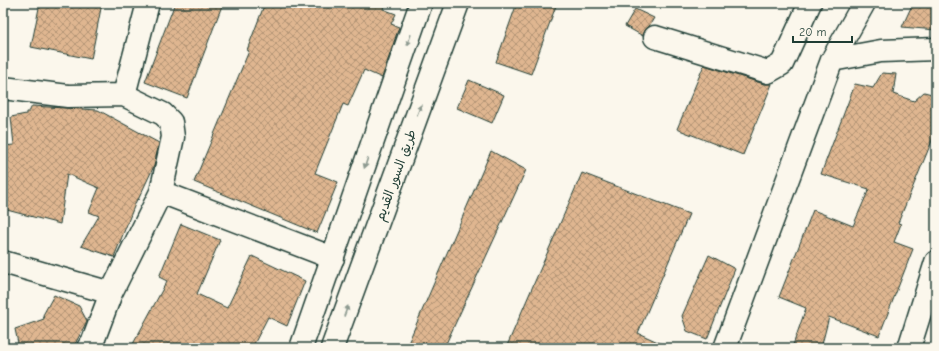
<svg xmlns="http://www.w3.org/2000/svg" width="939" height="351" viewBox="0 0 939 351" font-family="'Comic Neue','Playpen Sans Arabic',sans-serif">
	<defs>
		<pattern id="building-cross-hatch" width="8" height="8" patternUnits="userSpaceOnUse"><rect width="8" height="8" fill="#dfb690"/><path d="M0 0l8 8M0 8l8-8" fill="none" stroke="#b49576"/></pattern>
	</defs>
	<rect width="100%" height="100%" fill="#fbf7ec"/>
	<filter id="ink" filterUnits="userSpaceOnUse"><feTurbulence type="fractalNoise" baseFrequency=".025" numOctaves="2"/><feDisplacementMap in="SourceGraphic" scale="8" xChannelSelector="R" yChannelSelector="G"/><feConvolveMatrix kernelMatrix="1 2 1 2 8 2 1 2 1" color-interpolation-filters="sRGB"/></filter>
	<g filter="url(#ink)">
		<path fill="url(#building-cross-hatch)" stroke="#1f3d34" d="M40,3H102L91,59L31,47Z
			M175,3H223L187,98L145,82Z
			M265,3H386L383,9L396,14L391,24L399,27L382,78L364,70L348,106L343,104L315,173L338,182L317,233L194,182L249,51L247,50Z
			M517,3H557L531,74L496,62Z
			M913,3H936V30L902,27Z
			M635,9L654,18L643,36L625,26Z
			M704,65L764,84H772L743,155L677,129Z
			M882,73L896,74L893,94L914,101L924,92L936,95V131L898,223L901,224L894,242L913,249L879,336L829,317L821,348H792L806,308L779,297L813,210L853,226L869,189L821,174L855,84L873,88Z
			M469,80L504,95L492,123L457,108Z
			M32,106L98,110L159,143L154,166L138,200L137,199L114,257L81,246L99,216L89,212L99,188L67,174L60,224L3,209V146L14,145L11,117L26,114V112H29Z
			M491,151L526,170L444,348H406Z
			M582,173L689,214L638,333L671,348H506Z
			M181,224L220,240L197,294L227,308L252,256L305,281L287,326L268,317L252,348H143L133,344L167,281L159,277Z
			M709,255L735,269L707,339L687,331L682,316Z
			M54,295L79,306L87,321L73,348H19L15,329L44,319L43,315Z"/>
		<g fill="none" stroke-linecap="round" stroke-linejoin="round">
			<defs>
				<path id="street" d="M655,37L768,72L782,64L810,3
					M832,60L881,51L936,49
					M3,88L68,96L124,95L163,114L171,122L173,137L161,192L111,293L93,341L88,348
					M124,95L148,3
					M161,192L333,258
					M3,262L111,293
					M725,348L832,60L864,3
					M909,348L936,262"/>
				<path id="primary" d="M301,348L421,3
					M332,348L458,3"/>
			</defs>
			<use href="#street" stroke="#1f3d34" stroke-width="25"/>
			<use href="#primary" stroke="#1f3d34" stroke-width="25"/>
			<use href="#street" stroke="#fbf7ec" stroke-width="22"/>
			<use href="#primary" stroke="#fbf7ec" stroke-width="22"/>
		</g>
		<defs><path id="oneway-solid" d="M-6-.8H1V-3.2L6.5 0L1 3.2V.8H-6Z"/></defs>
		<g fill="#8d9a90">
			<use href="#oneway-solid" transform="translate(409 40) rotate(109)"/>
			<use href="#oneway-solid" transform="translate(419 110) rotate(-68)"/>
			<use href="#oneway-solid" transform="translate(366 163) rotate(109)"/>
			<use href="#oneway-solid" transform="translate(346 311) rotate(-70)"/>
		</g>
	</g>
	<g text-anchor="middle" stroke-width="3" stroke-linejoin="round" paint-order="stroke">
		<g font-size="13" fill="#1f3d34" stroke="#fbf7ec">
			<text transform="translate(395 175) rotate(-70)" y="5">طريق السور القديم</text>
		</g>
	</g>
	<rect width="939" height="351" fill="none" stroke="#fbf7ec" stroke-width="16"/>
	<rect x="8" y="8" width="923" height="335" fill="none" stroke="#1f3d34" stroke-width="1.5" filter="url(#ink)"/>
	<path d="M793 36v6h59v-6" fill="none" stroke="#1f3d34" stroke-width="2"/>
	<text x="799" y="36" font-size="12" fill="#1f3d34" stroke="#fbf7ec" stroke-width="3" paint-order="stroke">20 m</text>
</svg>
